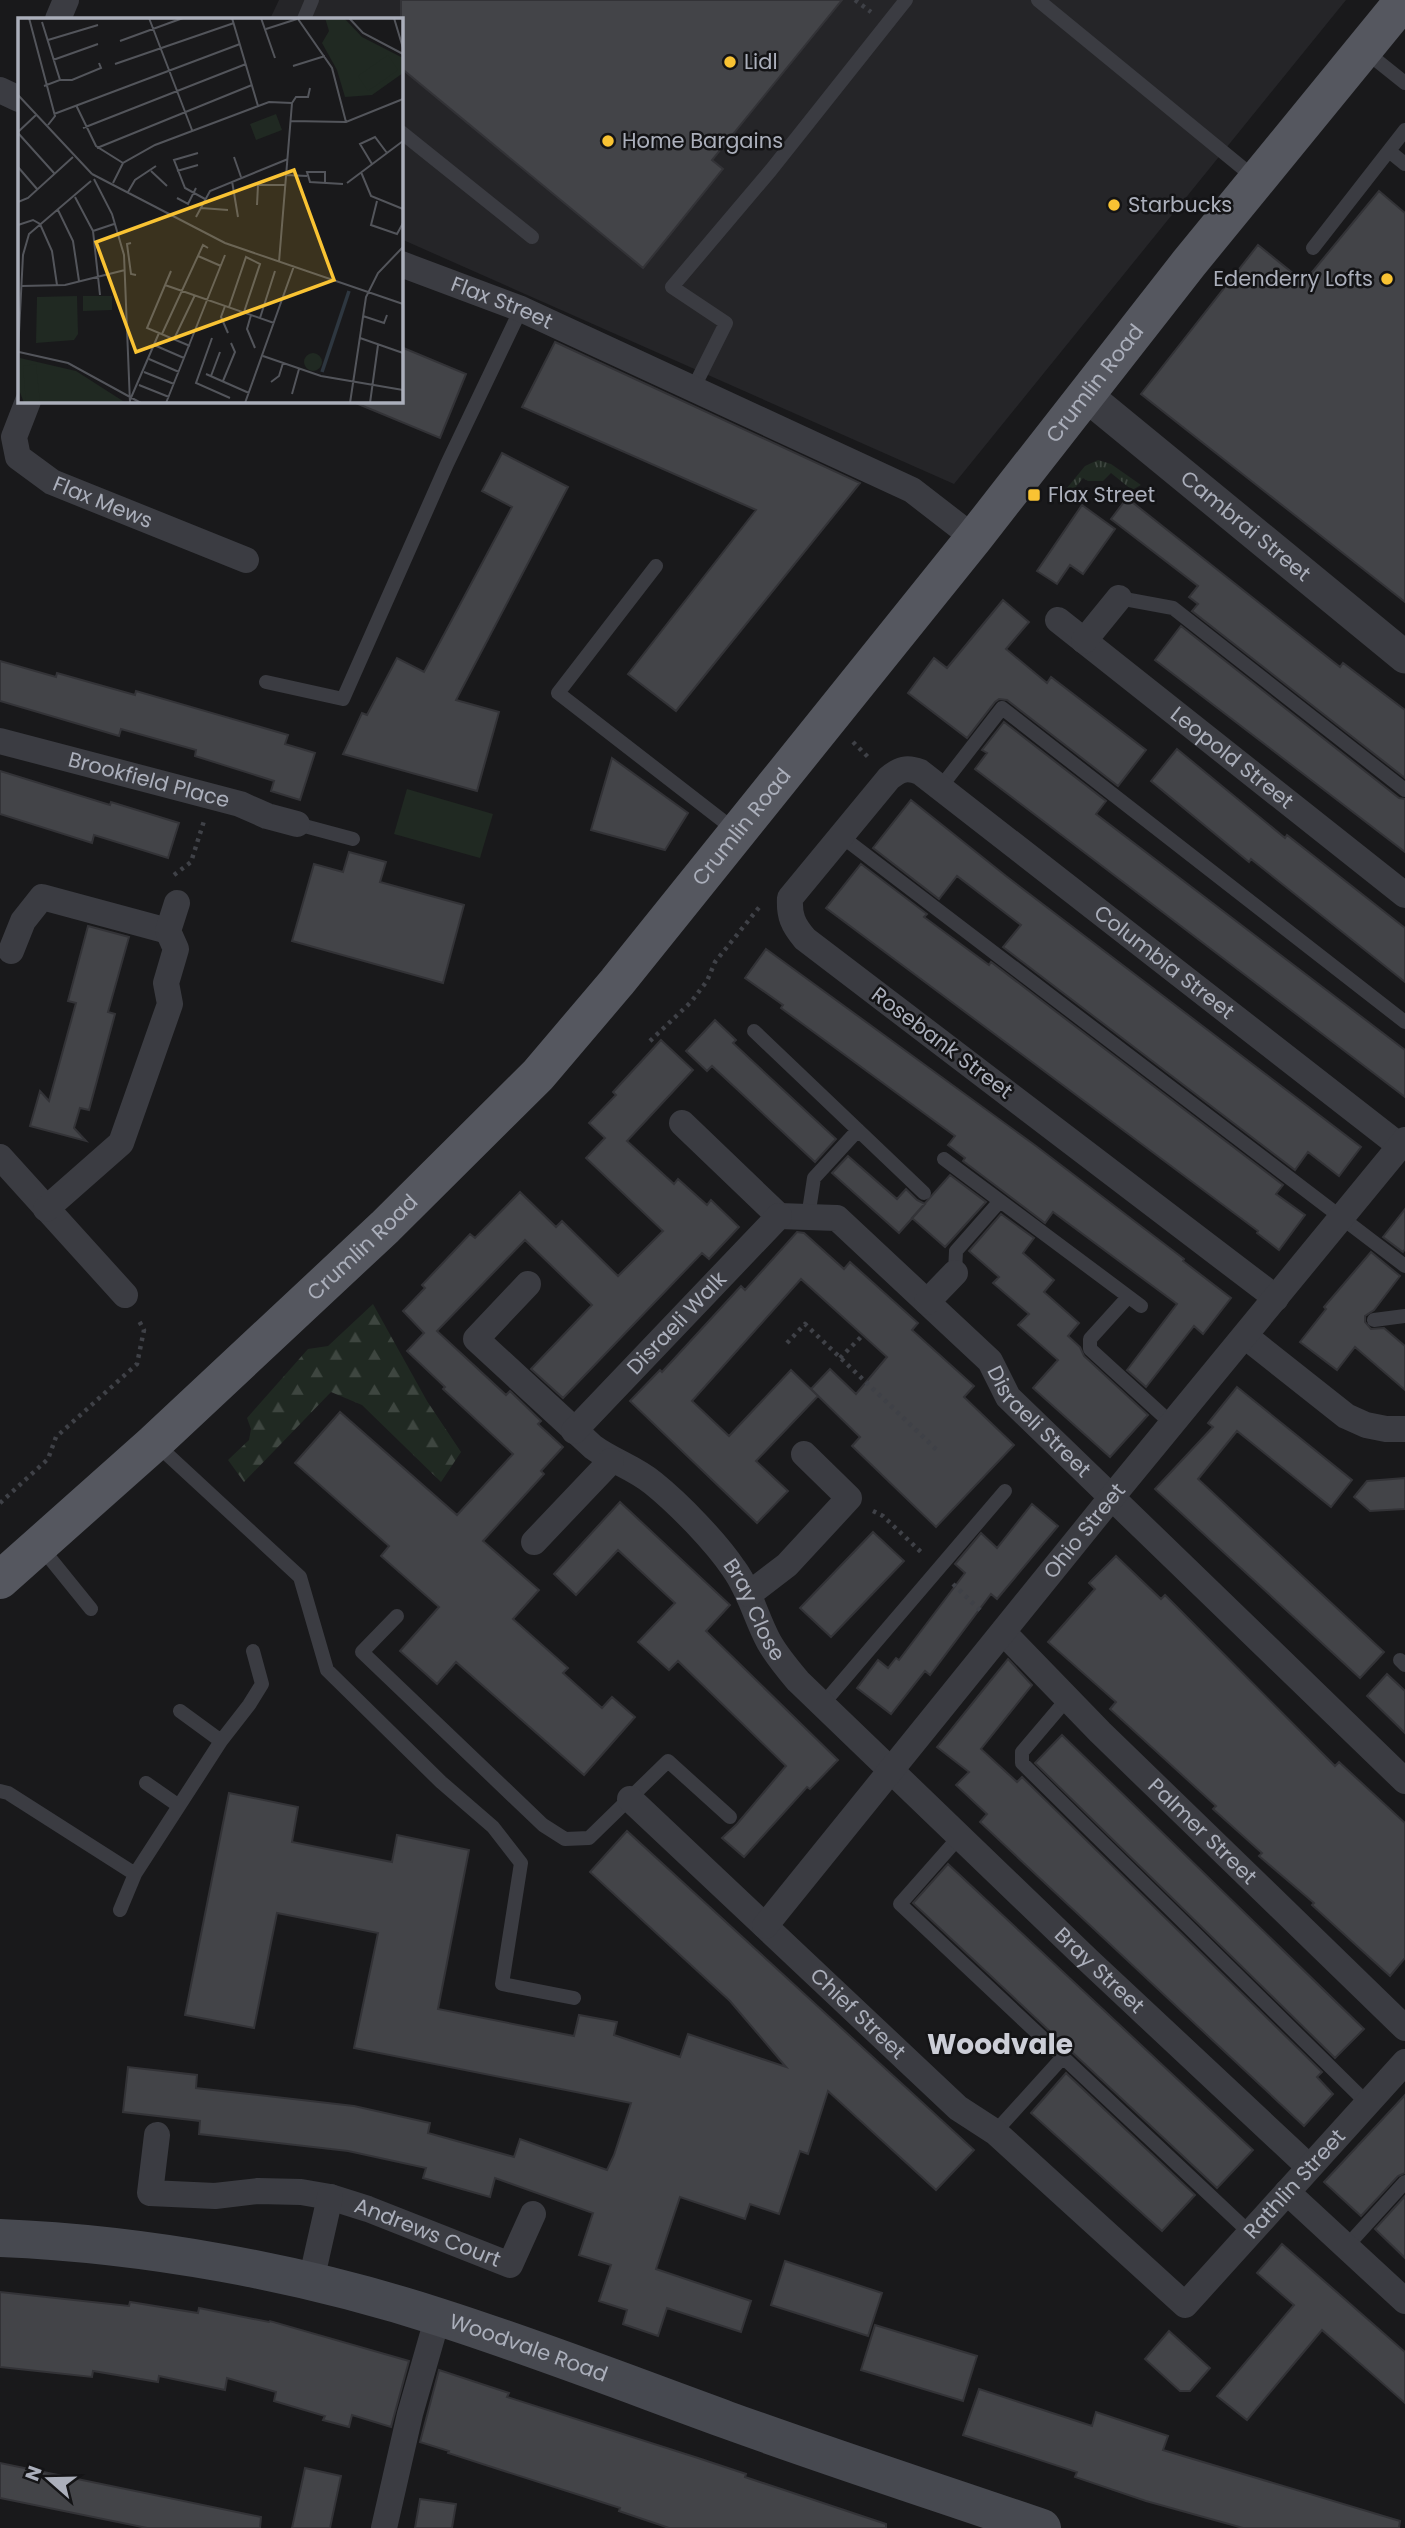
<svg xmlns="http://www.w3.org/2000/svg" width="1405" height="2528" viewBox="0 0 1405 2528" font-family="Poppins,sans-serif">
	<defs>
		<pattern id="grass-tufts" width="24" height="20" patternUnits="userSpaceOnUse" patternTransform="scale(1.75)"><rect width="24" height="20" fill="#202922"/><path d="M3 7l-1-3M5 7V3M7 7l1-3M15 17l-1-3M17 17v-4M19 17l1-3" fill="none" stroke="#3e4640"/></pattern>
		<pattern id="forest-firs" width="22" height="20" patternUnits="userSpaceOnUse" patternTransform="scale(1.75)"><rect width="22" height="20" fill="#202922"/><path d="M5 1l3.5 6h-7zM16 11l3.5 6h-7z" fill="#3e4640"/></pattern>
	</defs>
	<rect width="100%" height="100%" fill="#19191b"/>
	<path fill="#252528" d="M279,0H1346L954,484L401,239V19H270Z"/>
	<path fill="url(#grass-tufts)" d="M1098,460L1111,464L1141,485L1132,490L1111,473L1103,481H1088L1083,478L1068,497L1062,494L1085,466Z"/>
	<path fill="url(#forest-firs)" d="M373,1304L427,1401L461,1452L441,1482L362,1405L331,1392L244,1482L228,1460L249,1440L251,1429L247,1418L308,1349L328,1346Z"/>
	<path fill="#202922" d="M407,789L493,814L480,858L394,834Z"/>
	<path fill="#434448" stroke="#333337" stroke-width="2" d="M401,0H842L712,160L723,169L643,268L401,68Z
		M1379,191L1405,213V602L1141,394L1258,245L1304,282Z
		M555,342L860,483L676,711L628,674L756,510L522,407Z
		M401,347L466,374L440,438L351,401H401Z
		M502,453L568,487L456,700L499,712L477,791L343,754L362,713L367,715L397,658L424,672L512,507L482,491Z
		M1127,498L1340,667L1343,663L1405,710V778L1192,611L1198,604L1189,597L1198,586L1111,519Z
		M1082,505L1115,529L1083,574L1070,565L1057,584L1037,571Z
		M1003,600L1029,622L1006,649L1047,683L1051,677L1146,750L1118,786L1007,700L999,699L995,702L967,738L908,693L934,658L947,668Z
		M1181,626L1399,798L1405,799V852L1155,660Z
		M0,661L56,677L57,673L135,695L136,691L288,735L285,744L315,753L300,800L271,791L274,781L195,756L196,750L121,729L119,736L0,701Z
		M1004,722L1106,801L1096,814L1405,1050V1097L975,769L987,753L982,750Z
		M1177,749L1285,838L1287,835L1405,928V982L1251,859L1249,862L1151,781Z
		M612,758L688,813L665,850L591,830Z
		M0,771L110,805L111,802L179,823L168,858L94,835L92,843L0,814Z
		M911,800L1006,876L1361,1147L1339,1176L1308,1152L1295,1170L1003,947L1021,925L957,876L939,899L873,848Z
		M349,852L386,862L380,882L464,905L443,983L292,941L314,864L343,872Z
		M861,864L927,914L924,917L989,965L991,962L1283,1185L1276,1194L1305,1215L1279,1250L1257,1233L1258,1231L826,908Z
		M88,926L129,937L108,1012L115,1014L89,1110L80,1108L74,1128L86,1141L30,1126L40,1091L49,1101L76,1003L68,1001Z
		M766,949L1036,1146L1184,1259L1183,1261L1231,1298L1203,1334L1194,1326L1146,1387L1127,1370L1177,1304L1053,1212L1045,1223L963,1161L965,1158L948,1145L955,1136L781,1008L783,1005L745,978Z
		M715,1020L736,1040L733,1043L836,1139L815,1162L712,1066L707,1071L686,1051Z
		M661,1040L693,1070L627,1141L674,1184L678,1179L707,1205L711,1200L739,1227L709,1259L702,1253L563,1398L531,1369L592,1305L525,1240L437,1331L506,1395L510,1391L541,1421L538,1424L563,1447L541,1471L544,1474L483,1541L539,1590L513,1619L568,1668L563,1673L602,1708L612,1697L635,1717L584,1775L456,1662L437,1684L400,1651L439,1607L381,1556L389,1546L295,1463L340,1412L457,1515L513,1454L443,1389L445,1387L407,1351L424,1333L403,1311L425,1288L422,1285L470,1234L475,1238L520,1192L556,1227L562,1221L618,1276L663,1231L586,1158L605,1138L589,1123L616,1095L613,1092Z
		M848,1156L897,1199L906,1189L917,1200L925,1204L899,1233L832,1173Z
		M950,1175L986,1202L945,1247L912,1218Z
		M1405,1209V1249L1403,1252L1383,1237Z
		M1001,1214L1034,1238L1023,1253L1054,1280L1044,1292L1079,1323L1068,1336L1080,1347L1084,1356L1148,1415L1110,1457L1033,1388L1058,1360L1018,1325L1029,1314L993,1283L999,1277L969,1251Z
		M797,1232L804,1233L844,1269L850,1262L918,1323L912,1330L974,1386L964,1397L1014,1445L936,1527L852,1446L860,1437L811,1389L830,1369L856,1394L887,1357L801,1279L692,1401L729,1436L791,1370L818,1396L756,1461L788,1491L757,1523L630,1401L660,1370L662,1372L741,1286L745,1290Z
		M1371,1252L1400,1276L1374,1310L1365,1316V1322L1371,1329L1384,1328L1405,1346V1390L1355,1347L1337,1370L1300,1342L1326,1309L1324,1307Z
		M1237,1387L1352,1480L1331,1507L1237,1431L1198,1479L1384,1652L1360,1678L1155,1489L1213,1427L1208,1423Z
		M1405,1478V1509L1370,1511L1354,1497L1367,1481Z
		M620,1502L730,1605L706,1631L838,1760L810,1789L807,1787L744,1857L722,1838L737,1824L786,1766L678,1661L669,1670L638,1642L675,1603L618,1550L576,1595L554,1574Z
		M1032,1504L1058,1526L997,1599L991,1594L930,1675L925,1671L891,1714L857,1688L878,1660L888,1668L896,1658L899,1660L965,1573L955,1564L981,1533L997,1548Z
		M873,1532L904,1561L831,1637L800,1608Z
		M1116,1556L1161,1599L1165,1595L1335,1766L1339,1762L1405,1823V1958L1390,1976L1312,1905L1314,1903L1259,1856L1262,1853L1213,1809L1216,1806L1110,1709L1116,1702L1048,1642L1095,1589L1089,1583Z
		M1008,1659L1032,1685L981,1749L1017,1782L1022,1777L1322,2072L1317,2077L1333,2094L1304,2126L980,1822L987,1814L956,1785L969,1772L937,1747Z
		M1387,1674L1405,1691V1733L1367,1696Z
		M1062,1735L1364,2029L1335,2058L1035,1763Z
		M229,1793L298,1807L292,1842L392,1862L397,1835L469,1850L438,2009L574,2036L579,2015L617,2022L614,2035L680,2057L688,2034L786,2067L730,2001L590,1872L627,1831L974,2150L936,2190L828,2091L808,2154L800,2151L779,2214L750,2204L745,2219L680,2197L656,2269L751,2301L741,2332L667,2308L658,2336L623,2324L627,2310L599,2301L611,2265L579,2255L593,2213L495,2178L490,2197L423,2178L426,2168L348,2151L199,2134L200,2121L123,2112L128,2067L197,2075L196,2088L354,2106L430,2123L428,2133L514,2157L520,2139L607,2170L614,2155L631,2103L354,2048L378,1933L277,1913L254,2028L185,2015Z
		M948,1864L1253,2150L1217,2188L913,1903Z
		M1066,2073L1195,2195L1162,2231L1031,2113Z
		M1405,2095V2173L1398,2176L1361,2216L1324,2182Z
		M1405,2196V2258L1375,2229Z
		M1282,2244L1405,2352V2403L1322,2330L1247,2420L1217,2396L1294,2305L1257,2273Z
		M785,2261L882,2293L868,2336L771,2305Z
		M0,2292L129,2306L130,2302L198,2313L199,2308L269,2322L270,2321L409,2361L391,2427L352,2415L349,2427L323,2420L325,2416L274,2401L276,2392L227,2378L225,2390L159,2376L158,2382L93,2371L92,2377L0,2367Z
		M875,2325L977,2356L963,2401L861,2370Z
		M1169,2331L1210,2368L1190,2391H1180L1145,2359Z
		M439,2370L509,2393L507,2397L698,2458L746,2474L745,2477L886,2524V2528H669L619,2511L620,2508L448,2453L449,2451L420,2442Z
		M979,2389L1092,2426L1096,2412L1168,2436L1163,2450L1400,2521L1399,2528H1243L1146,2501L1075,2477L1077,2472L963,2435Z
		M0,2463L261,2517L260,2528H147L0,2498Z
		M305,2468L341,2476L330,2528H292Z
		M420,2499L456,2504L452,2528H415Z"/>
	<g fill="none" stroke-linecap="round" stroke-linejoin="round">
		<path stroke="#3f4147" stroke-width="4.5" stroke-dasharray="3.5 5" stroke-linecap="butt" d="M855,0L871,12
			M853,742L869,758
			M174,875L191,862L204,821
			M650,1041L691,1002L707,981L715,962L761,905
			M787,1343L805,1324L939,1452
			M840,1358L863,1335
			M0,1503L48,1459L56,1437L137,1364L144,1330L138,1319
			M873,1511L883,1516L922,1553
			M953,1584L982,1612"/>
		<path stroke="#3b3c42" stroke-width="14" d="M1038,0L1256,179
			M304,19L312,0
			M1365,51L1405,83
			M401,132L532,237
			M1389,151L1405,164
			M1313,248L1405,130
			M693,389L726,323L672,287L771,170L906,0
			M656,566L558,693L736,831
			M1119,598L1173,608L1405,790
			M266,682L343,699L447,464L521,309
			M940,788L1002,708L1405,1022
			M297,824L353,839
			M841,836L1405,1266
			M754,1031L924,1193
			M944,1159L1141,1306
			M808,1217L814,1178L858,1130
			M955,1273L956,1251L1000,1201
			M1128,1297L1090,1339V1349L1172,1424
			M1374,1320L1405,1316
			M155,1443L300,1577L327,1670L441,1782L493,1827L521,1863L502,1984L574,1998
			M40,1546L91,1609
			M397,1616L362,1652L543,1825L565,1839L589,1838L668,1761L730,1817
			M1400,1660L1405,1665
			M1067,1699L1022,1752V1763L1367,2103
			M822,1705L1005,1491
			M221,1741L249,1705L262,1684L253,1651
			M146,1783L179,1806
			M0,1791L8,1793L135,1874
			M960,1836L900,1904L1249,2232
			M120,1910L135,1874L221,1741L180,1711
			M995,2132L1063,2057
			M1346,2247L1405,2182"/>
		<g stroke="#3b3c42" stroke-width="26">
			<path d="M58,19L66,0"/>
			<path d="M0,90L19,99"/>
			<path id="s1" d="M401,264L521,309L912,490L974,538"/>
			<path id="s2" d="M28,401L14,437L18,457L52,482L246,560"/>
			<path id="s3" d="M1058,620L1405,895"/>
			<path d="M1084,641L1119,598"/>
			<path id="s4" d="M0,741L240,804L267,816L297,824"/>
			<path d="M11,951L23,921L42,897L168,931"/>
			<path d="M682,1123L779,1216"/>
			<path d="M0,1157L125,1295"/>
			<path d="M46,1209L121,1143L170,1004L166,983L176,949L168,931L177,903"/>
			<path id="s5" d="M779,1216L837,1218L990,1361L1008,1397L1405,1781"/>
			<path id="s6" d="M528,1284L476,1339L593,1447C612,1461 635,1468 653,1483C679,1504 715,1541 734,1569C750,1591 756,1618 769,1642C777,1656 787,1668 798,1681L1089,1961L1309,2167"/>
			<path id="s7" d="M1276,1298L805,939C793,925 789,916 790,898L889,778C900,769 907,767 920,772L1400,1146"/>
			<path d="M927,1302L955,1273"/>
			<path d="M1245,1336L1346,1416L1366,1425L1386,1429H1405"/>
			<path id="s8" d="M574,1431L779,1216"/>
			<path d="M534,1542L611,1461"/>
			<path d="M749,1594L787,1565L849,1498L804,1454"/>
			<path id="s9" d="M1003,1632L1100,1732L1405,2028"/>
			<path id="s10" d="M630,1799L958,2108L995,2132L1185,2305L1405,2062"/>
			<path id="s11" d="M765,1926L1111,1498L1405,1140"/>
			<path id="s12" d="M157,2135L150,2193L215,2196L258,2191L301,2192L330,2197L368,2209L510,2265L533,2214"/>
			<path d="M1287,2192L1405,2301"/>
			<path d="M311,2281L330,2197"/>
			<path d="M384,2528L410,2414L438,2316"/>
		</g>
		<path stroke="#3b3c42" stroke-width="33" id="s13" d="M1087,396L1405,657"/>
		<path stroke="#474950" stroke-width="38" id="s14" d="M0,2238C146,2244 300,2272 439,2317C536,2348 631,2385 727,2420C832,2458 937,2492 1042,2528"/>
		<path stroke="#55575f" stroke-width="38" id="s15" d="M0,1580L154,1443L385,1227L538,1075L617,982L974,538L1189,263L1404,0"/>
	</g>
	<g fill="#f9c333" stroke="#141416" stroke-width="2.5">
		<circle cx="730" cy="62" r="7"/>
		<circle cx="608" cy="141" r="7"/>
		<circle cx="1114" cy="205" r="7"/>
		<circle cx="1387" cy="279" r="7"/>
		<rect x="1027" y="488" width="14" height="14" rx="3.5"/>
	</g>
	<g text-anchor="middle" stroke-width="5" stroke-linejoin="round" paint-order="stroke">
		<g font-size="21" fill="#abafbb" stroke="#141416" text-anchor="start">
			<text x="744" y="69">Lidl</text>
			<text x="622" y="148">Home Bargains</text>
			<text x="1128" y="212">Starbucks</text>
			<text x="1373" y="286" text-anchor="end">Edenderry Lofts</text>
			<text x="1048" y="502">Flax Street</text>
		</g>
		<g font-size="21" fill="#abafbb" stroke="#141416">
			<text dy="7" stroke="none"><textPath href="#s1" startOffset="108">Flax Street</textPath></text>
			<text dy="7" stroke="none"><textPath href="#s15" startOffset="1626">Crumlin Road</textPath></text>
			<text dy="7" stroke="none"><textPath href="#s2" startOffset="156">Flax Mews</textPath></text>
			<text dy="7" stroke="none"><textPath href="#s13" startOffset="205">Cambrai Street</textPath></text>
			<text dy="7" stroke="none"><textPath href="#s3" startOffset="222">Leopold Street</textPath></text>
			<text dy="7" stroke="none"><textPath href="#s4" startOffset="154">Brookfield Place</textPath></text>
			<text dy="7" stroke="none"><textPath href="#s15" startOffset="1059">Crumlin Road</textPath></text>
			<text dy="7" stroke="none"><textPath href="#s7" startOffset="1136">Columbia Street</textPath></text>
			<text transform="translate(942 1043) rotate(37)" y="7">Rosebank Street</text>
			<text dy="7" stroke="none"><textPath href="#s15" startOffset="492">Crumlin Road</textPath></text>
			<text dy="7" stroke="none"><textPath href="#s8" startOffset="149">Disraeli Walk</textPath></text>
			<text dy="7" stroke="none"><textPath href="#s5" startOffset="346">Disraeli Street</textPath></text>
			<text dy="7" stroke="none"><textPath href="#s11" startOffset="508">Ohio Street</textPath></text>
			<text dy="7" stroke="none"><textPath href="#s6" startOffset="469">Bray Close</textPath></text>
			<text dy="7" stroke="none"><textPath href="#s9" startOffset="282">Palmer Street</textPath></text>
			<text dy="7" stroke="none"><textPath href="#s6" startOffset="971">Bray Street</textPath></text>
			<text dy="7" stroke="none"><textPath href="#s10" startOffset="313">Chief Street</textPath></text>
			<text dy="7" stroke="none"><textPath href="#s10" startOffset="915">Rathlin Street</textPath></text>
			<text dy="7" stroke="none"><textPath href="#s12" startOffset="343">Andrews Court</textPath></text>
			<text dy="7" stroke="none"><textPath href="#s14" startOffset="542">Woodvale Road</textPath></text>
		</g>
		<g font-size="28" font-weight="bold" fill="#ccced7" stroke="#141416">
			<text x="1000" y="2054">Woodvale</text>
		</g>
	</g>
	<g transform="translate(18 18)">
		<rect width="385" height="385" fill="#19191b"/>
		<path d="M307,0H326L344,19L385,40V55L354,77L327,79L319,52L304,25L311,13ZM2,340L58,353L108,385H6L0,369Z" fill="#202922"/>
		<path d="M370,37L380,52L350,73L340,58ZM258,96L264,112L238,122L232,106ZM59,278L60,316L56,322L18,325L19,279ZM65,278H94V292L65,293ZM286 344a9 9 0 1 1 18 0a9 9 0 1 1-18 0ZM18,346L22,385H8L5,348Z" fill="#202922"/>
		<path fill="none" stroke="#2e3740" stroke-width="3.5" d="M304,354L331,273"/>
		<path fill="none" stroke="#53555b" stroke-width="2" d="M11,0L37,98L30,107M131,0L174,112M214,0L240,88M243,0L257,40M331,0L345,15L385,36M376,0L385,30M280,1L314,50L328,104M24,4L42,62L26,68M248,11L279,1M30,22L80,7M102,23L165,0M35,42L80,26M97,46L216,5M275,48L307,38M42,62H54L83,50L81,45M0,77L74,156M58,87L78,128L105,145M36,96L222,26M273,103L328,104L385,81M65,110L228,46M0,114L18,97M0,115L36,155M79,130L234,67M180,135L156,142L167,170L187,181M216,139L223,159M354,146L342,126L357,119L369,135M0,149L19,171M133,153L149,168M159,153L180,147M343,154L353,178L385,191M74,156L207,225L385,286M268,157L289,158M76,161L94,196L106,237L112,385M214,163L220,199M95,165L105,145L137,127L251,84L274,85M307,165V154H289L292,164L325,166M329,165L385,123M110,174L117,162L138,148M57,179L75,213L82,277M159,180L170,186L178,170M359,183L353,207L379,216L385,205M0,184L10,180L55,139M239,187L240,167H268M183,190L210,192M40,192L55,223L61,263M178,199L192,173L270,141M0,207L15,202L22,206L34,233L39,267M75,213L96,206M113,225L109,226L113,256L118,257M180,238L203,248M261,244L274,85L278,79H290L292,70M153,253L129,310L172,328M147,267L256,305M4,268L47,267L107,252M207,288L203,299L210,315M211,289L228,239L242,246L226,294M233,297L229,311L237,330M345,298L366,305L369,297M242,300L257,253M144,316L185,227L190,230M194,320L178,365L212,380M342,320L385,335M156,321L177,277M136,327L166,340M0,334L5,237L11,216L73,163M1,334L50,345L123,385M245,338L303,358L385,372M131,341L161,354M126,354L156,366M188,356L231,375M193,358L202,334M205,363L217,334L213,325M253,364L261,358L265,345M121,367L151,379M274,376L281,351M112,382L141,315M148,385L207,237M227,385L276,248M332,385L348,279L360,255L385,229M352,385L360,327"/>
		<path fill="#f9c333" fill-opacity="0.15" stroke="#f9c333" stroke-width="3.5" d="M276,152L316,262L118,334L78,224Z"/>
		<rect width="385" height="385" fill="none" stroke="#abafbb" stroke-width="3.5"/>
	</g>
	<g transform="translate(49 2479) rotate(290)" stroke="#141416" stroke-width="5" paint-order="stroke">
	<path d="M0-5L12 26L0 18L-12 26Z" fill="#abafbb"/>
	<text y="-10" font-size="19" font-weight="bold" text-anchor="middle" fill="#abafbb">N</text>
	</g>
</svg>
